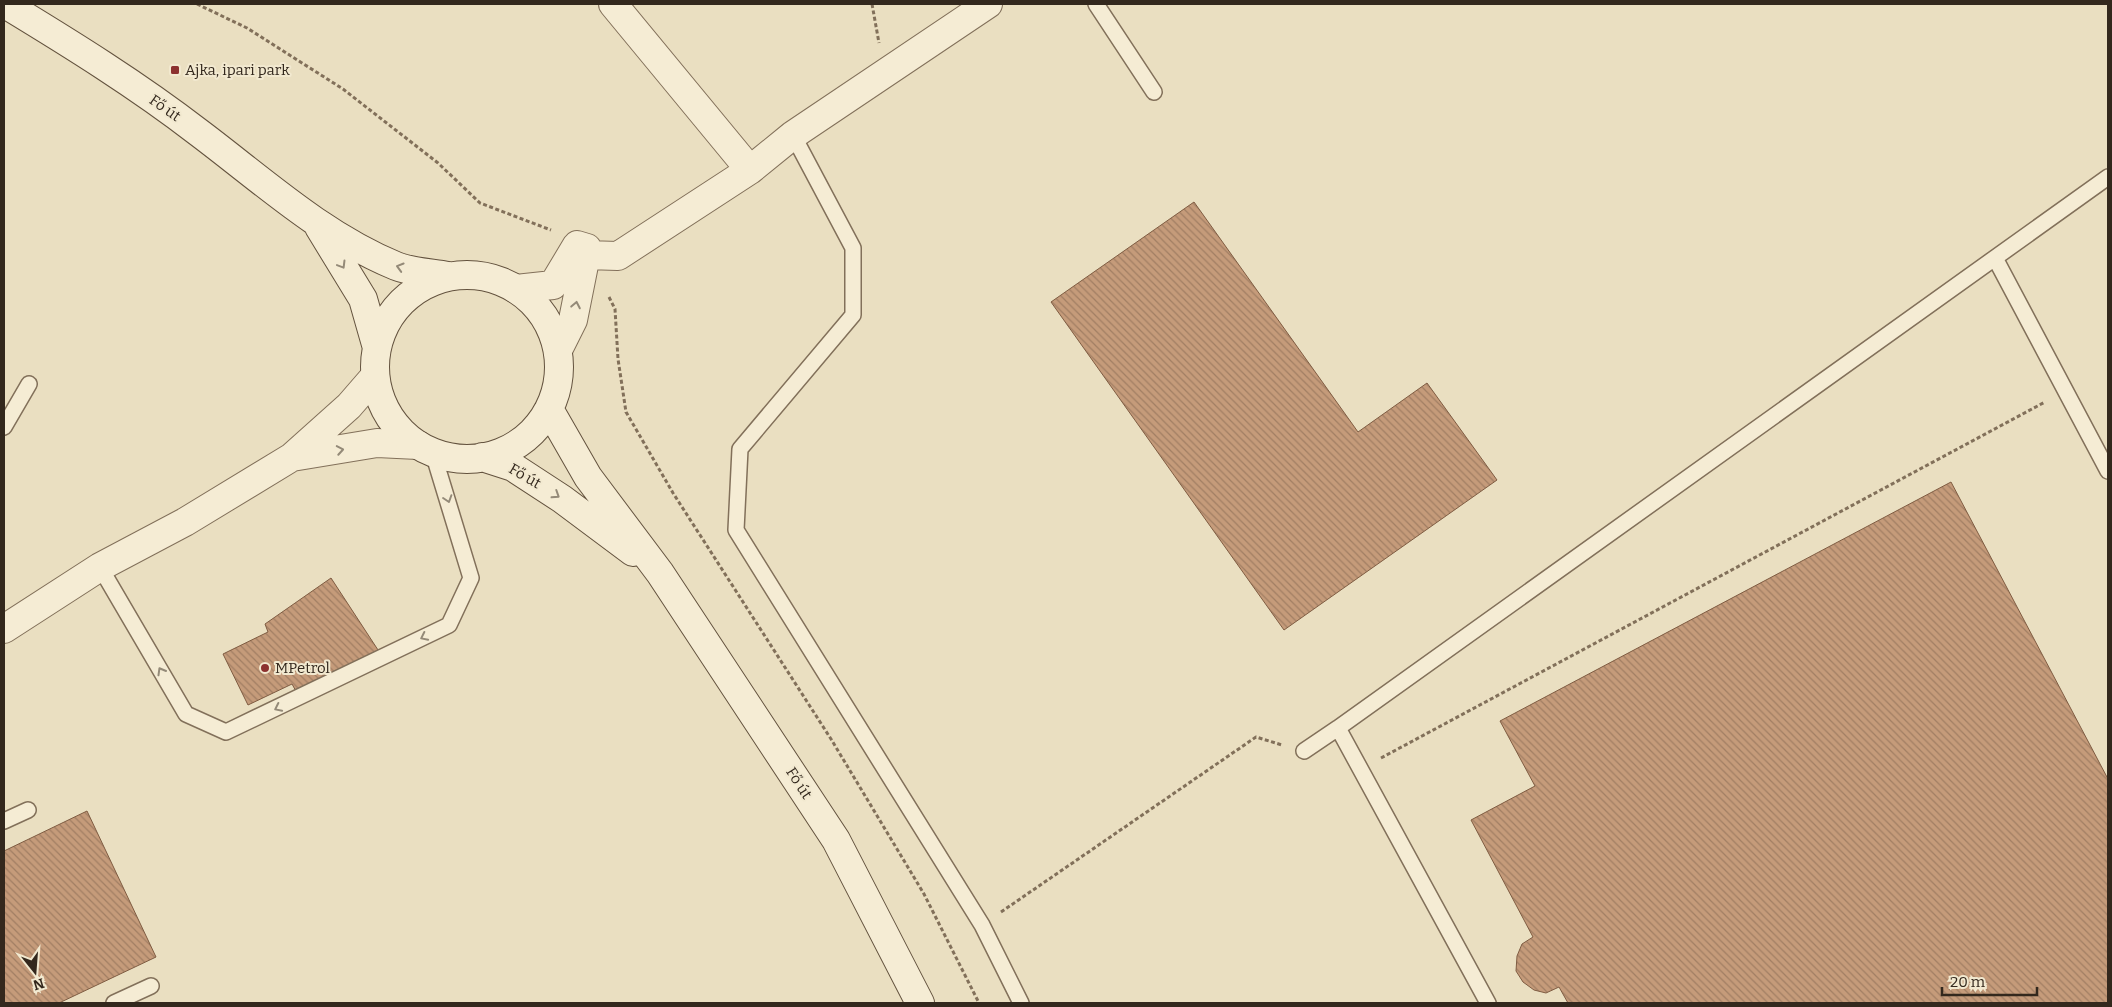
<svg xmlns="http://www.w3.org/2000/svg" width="2112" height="1007" viewBox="0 0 2112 1007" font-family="Bitter,serif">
	<defs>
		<pattern id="building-back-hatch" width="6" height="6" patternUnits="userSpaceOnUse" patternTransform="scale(1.25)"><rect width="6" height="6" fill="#c59b7a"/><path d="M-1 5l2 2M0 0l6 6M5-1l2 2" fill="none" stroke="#a17e63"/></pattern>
	</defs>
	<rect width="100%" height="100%" fill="#eadfc1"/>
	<path fill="url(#building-back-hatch)" stroke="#7f5c42" d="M1194,202L1358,432L1427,383L1497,480L1284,630L1051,302Z
		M1951,482L2108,779V1003H1568L1559,987L1546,993L1534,990L1523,982L1516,971L1517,956L1522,944L1533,937L1471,820L1535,786L1500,721Z
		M331,578L380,653L297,693L292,684L248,705L223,654L268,632L265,624Z
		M87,811L156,957L59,1003H4V851Z"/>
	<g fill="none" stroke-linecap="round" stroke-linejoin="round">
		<defs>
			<path id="lane" d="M1096,4L1154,92
				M793,135L853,248V315L740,449L736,530L982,925L1021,1003
				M1995,258L2108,471
				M4,427L29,384
				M100,567L186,714L226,732L449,625L471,578L433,453
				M1304,751L1338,728
				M4,821L28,810
				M114,1003L151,986
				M1488,1003L1338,728L2108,177"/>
			<path id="street" d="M613,4L750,170
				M516,289L553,285L577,245L587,248
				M558,350L573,320L586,255L618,256L750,170L793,135L988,4
				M292,457L377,443L418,445
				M4,629L100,567L185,522L292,457L349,406L375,376"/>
			<path id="secondary" d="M5,4C71,44 137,85 198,132C262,180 321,235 396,266C411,272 431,273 448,276
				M319,227L363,299L377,348
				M375 367a92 92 0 1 1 184 0a92 92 0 1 1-184 0Z
				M549,409L588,477L660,573L836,840L920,1003
				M482,457L513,467L562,499L633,552"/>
		</defs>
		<use href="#lane" stroke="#82705a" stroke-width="18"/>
		<use href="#street" stroke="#82705a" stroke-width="30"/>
		<use href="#secondary" stroke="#63523e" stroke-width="30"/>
		<path stroke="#82705a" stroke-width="3" stroke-dasharray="4 2.5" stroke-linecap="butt" d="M197,4L247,28L343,89L438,163L480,203L551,230
			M872,4L879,43
			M609,297L615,309L618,359L626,412L673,493L831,739L924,894L979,1003
			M1381,758L2045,402
			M1001,912L1256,737L1282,745"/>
		<use href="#lane" stroke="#f5ecd4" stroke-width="15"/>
		<use href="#street" stroke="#f5ecd4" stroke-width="28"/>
		<use href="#secondary" stroke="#f5ecd4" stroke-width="28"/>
	</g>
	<defs><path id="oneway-chevron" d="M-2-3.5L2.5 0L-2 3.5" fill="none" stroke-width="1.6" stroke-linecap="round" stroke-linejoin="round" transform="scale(1.25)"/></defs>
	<g stroke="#948a78">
		<use href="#oneway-chevron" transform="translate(342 265) rotate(59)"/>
		<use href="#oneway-chevron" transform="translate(400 267) rotate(-164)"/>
		<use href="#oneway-chevron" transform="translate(576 305) rotate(-79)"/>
		<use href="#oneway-chevron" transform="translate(340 450) rotate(-10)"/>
		<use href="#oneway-chevron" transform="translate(556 495) rotate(33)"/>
		<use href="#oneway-chevron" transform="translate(448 499) rotate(72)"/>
		<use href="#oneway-chevron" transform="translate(424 637) rotate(154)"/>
		<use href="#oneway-chevron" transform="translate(161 671) rotate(-120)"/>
		<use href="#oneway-chevron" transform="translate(278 708) rotate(154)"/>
	</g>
	<g fill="#8c312f" stroke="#f2e9d0" stroke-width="2">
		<rect x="170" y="65" width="10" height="10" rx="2.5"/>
		<circle cx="265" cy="668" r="5"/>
	</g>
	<g text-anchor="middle" stroke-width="4" stroke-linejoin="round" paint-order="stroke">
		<g font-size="15" fill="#33281d" stroke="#f2e9d0" text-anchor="start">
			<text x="185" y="75">Ajka, ipari park</text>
			<text x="275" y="673">MPetrol</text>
		</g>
		<g font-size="15" fill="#33281d" stroke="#f2e9d0">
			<text transform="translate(165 108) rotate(35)" y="5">Fő út</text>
			<text transform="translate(525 476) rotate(30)" y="5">Fő út</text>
			<text transform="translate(799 783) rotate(57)" y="5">Fő út</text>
		</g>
	</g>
	<rect width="2112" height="1007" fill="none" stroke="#33281d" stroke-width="10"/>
	<g transform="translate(35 972) rotate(163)" stroke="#f2e9d0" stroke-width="4" paint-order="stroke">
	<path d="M0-4L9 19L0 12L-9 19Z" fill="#33281d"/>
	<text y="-8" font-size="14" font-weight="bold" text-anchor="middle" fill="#33281d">N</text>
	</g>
	<path d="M1942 987v8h95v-8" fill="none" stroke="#33281d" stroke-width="2.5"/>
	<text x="1950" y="987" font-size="15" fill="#33281d" stroke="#f2e9d0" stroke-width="4" paint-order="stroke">20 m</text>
</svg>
